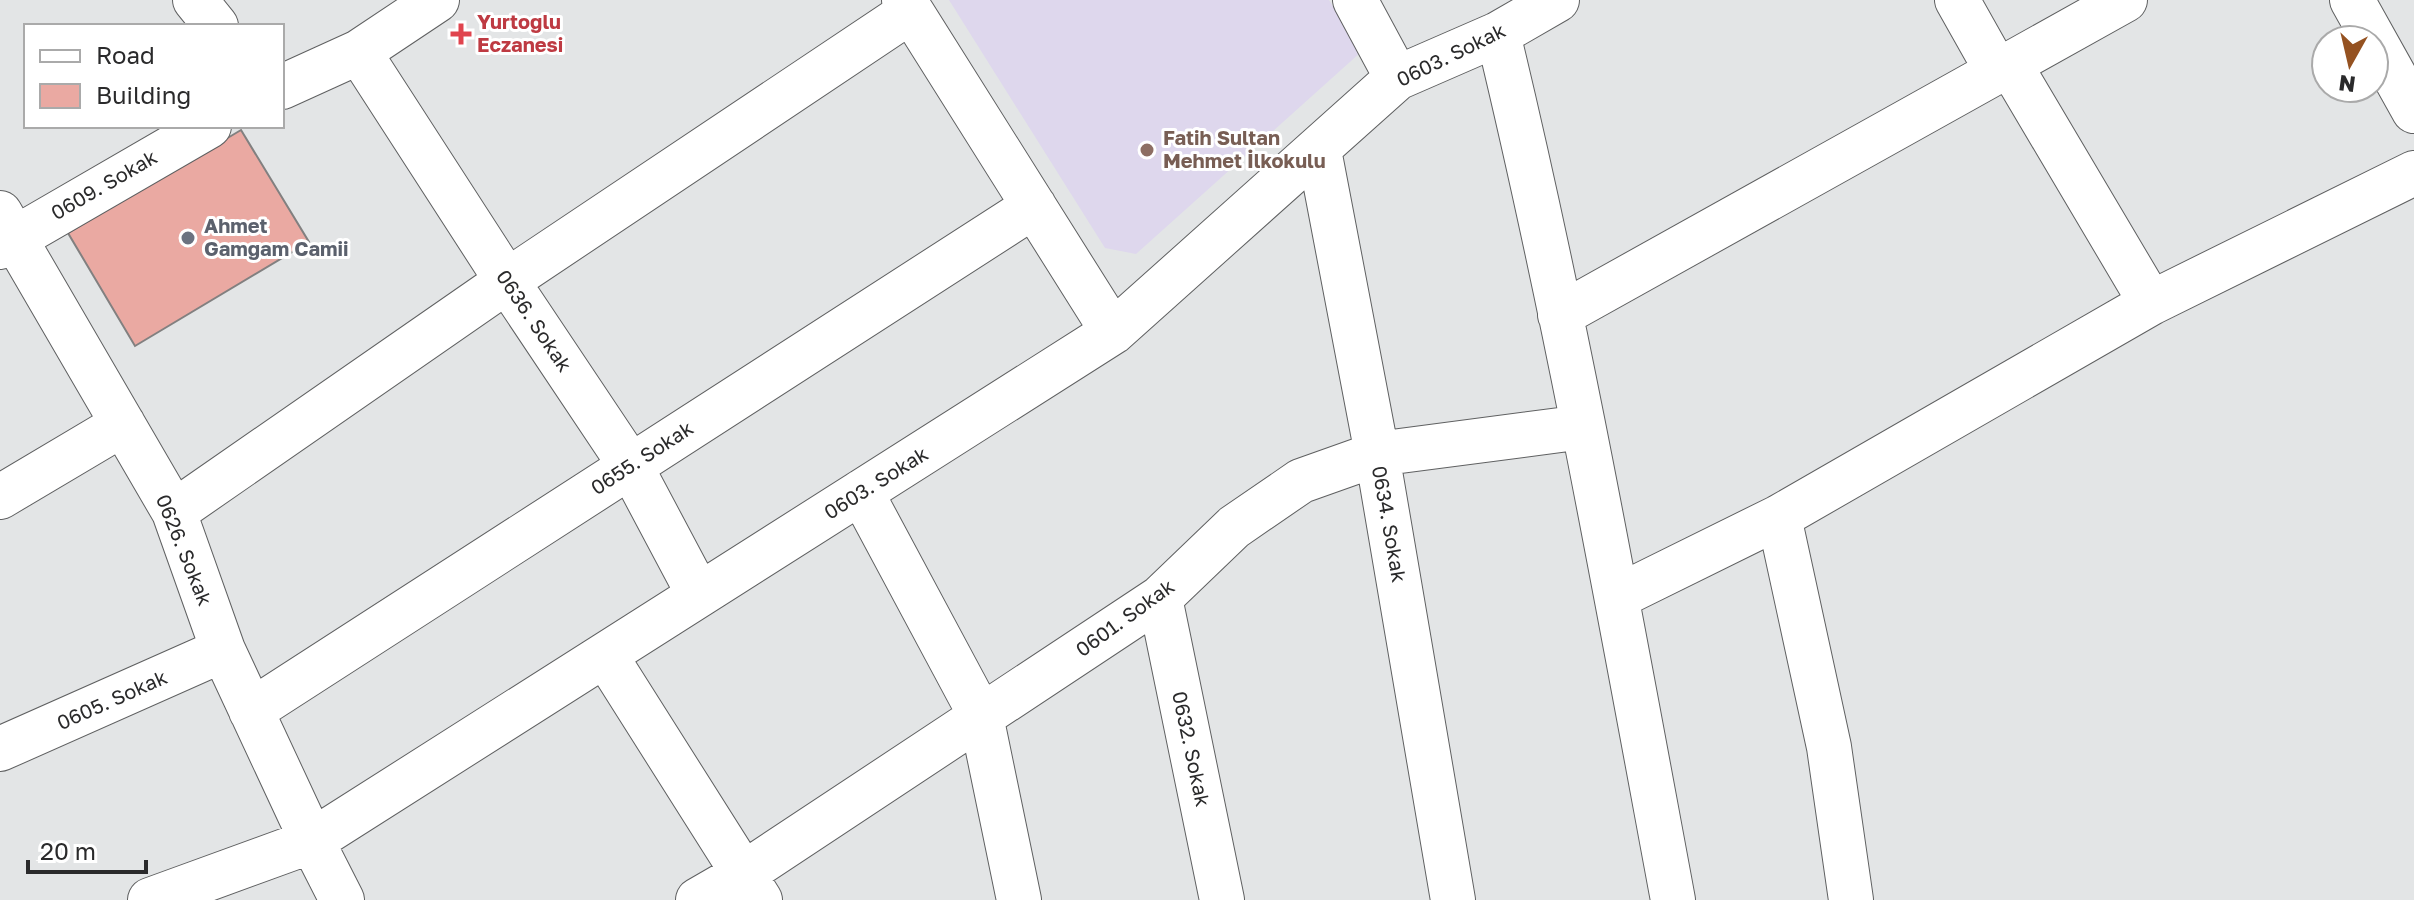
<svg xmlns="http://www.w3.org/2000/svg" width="2414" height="900" viewBox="0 0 2414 900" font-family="'Golos Text',sans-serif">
	<rect width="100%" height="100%" fill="#e3e5e6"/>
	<path fill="#ded7ed" d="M949,0H1329L1361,52L1136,254L1105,248Z"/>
	<path fill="#eaa9a2" stroke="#828080" stroke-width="2" d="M241,130L309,242L135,346L68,233Z"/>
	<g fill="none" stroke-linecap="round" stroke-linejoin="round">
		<defs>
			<path id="minor" d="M195,0L216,26
				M904,0L1113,332
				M1355,0L1397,78
				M1957,0L1997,71
				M2352,0L2414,111
				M1498,34C1567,320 1619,610 1673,900
				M359,52L507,281L630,465L699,595
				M2010,65L2151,303
				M282,87L359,52L437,0
				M1319,150L1377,454L1453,900
				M0,213L174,512L223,650L312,841L342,900
				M0,247L209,126
				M1560,315L2125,0
				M861,492L981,716L1019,900
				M0,497L123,424
				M174,512L507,281L911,11
				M1779,517L1829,747L1851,900
				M1617,597L1779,517L2151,303L2414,173
				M1160,598L1222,900
				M605,655L760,900
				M251,711L1034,206
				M0,749L223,650
				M150,900L312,841L1113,332L1397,78L1498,34L1557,0
				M698,900L743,874L1160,598L1234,527L1301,481L1377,454L1583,427"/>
		</defs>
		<use href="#minor" stroke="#5f6061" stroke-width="46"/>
		<use href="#minor" stroke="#fff" stroke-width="44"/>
	</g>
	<path fill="#e0444e" stroke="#fff" stroke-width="3" d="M457 22h8v8h8v8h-8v8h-8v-8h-8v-8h8z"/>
	<circle fill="#8d6e63" stroke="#fff" stroke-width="3" cx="1147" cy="150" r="8"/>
	<circle fill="#6b7280" stroke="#fff" stroke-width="3" cx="188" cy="238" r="8"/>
	<g text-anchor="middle" stroke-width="6" stroke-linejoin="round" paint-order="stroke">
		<g font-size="20" font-weight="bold" fill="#be3a42" stroke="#fff" text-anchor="start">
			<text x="477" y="29">Yurtoğlu<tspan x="477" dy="23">Eczanesi</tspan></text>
		</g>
		<g font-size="20" fill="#2a2a2b" stroke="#fff">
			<text transform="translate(1451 55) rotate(-26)" y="7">0603. Sokak</text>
			<text transform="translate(104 185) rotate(-30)" y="7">0609. Sokak</text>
			<text transform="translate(534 321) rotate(56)" y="7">0636. Sokak</text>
			<text transform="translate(642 458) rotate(-33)" y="7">0655. Sokak</text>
			<text transform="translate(876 483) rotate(-32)" y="7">0603. Sokak</text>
			<text transform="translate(1389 524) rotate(80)" y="7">0634. Sokak</text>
			<text transform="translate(184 550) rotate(68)" y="7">0626. Sokak</text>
			<text transform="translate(1125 618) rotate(-36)" y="7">0601. Sokak</text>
			<text transform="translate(112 700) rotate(-24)" y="7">0605. Sokak</text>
			<text transform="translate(1191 749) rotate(78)" y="7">0632. Sokak</text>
		</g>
		<g font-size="20" font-weight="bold" fill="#785e54" stroke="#fff" text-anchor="start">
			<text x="1163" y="145">Fatih Sultan<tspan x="1163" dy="23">Mehmet İlkokulu</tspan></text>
		</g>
		<g font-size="20" font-weight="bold" fill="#5b616d" stroke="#fff" text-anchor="start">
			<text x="204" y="233">Ahmet<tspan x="204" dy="23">Gamgam Camii</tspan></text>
		</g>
	</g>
	<rect x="24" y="24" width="260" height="104" fill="#ffffff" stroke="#aaaaaa" stroke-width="2"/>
	<rect x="40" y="50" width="40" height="12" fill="#ffffff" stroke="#aaaaaa" stroke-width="2"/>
	<text x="96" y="64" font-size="24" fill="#2a2a2b">Road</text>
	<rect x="40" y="84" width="40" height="24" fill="#eaa9a2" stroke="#aaaaaa" stroke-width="2"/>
	<text x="96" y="104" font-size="24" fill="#2a2a2b">Building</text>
	<g transform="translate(2350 64) rotate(188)"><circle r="38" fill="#ffffff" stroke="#aaaaaa" stroke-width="2"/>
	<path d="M0-6L14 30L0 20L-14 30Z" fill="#955221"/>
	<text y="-12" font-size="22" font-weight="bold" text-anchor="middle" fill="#2a2a2b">N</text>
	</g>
	<path d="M28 860v12h118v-12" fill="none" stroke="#2a2a2b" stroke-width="4"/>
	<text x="40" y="860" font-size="24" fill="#2a2a2b" stroke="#ffffff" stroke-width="6" paint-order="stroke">20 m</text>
</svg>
